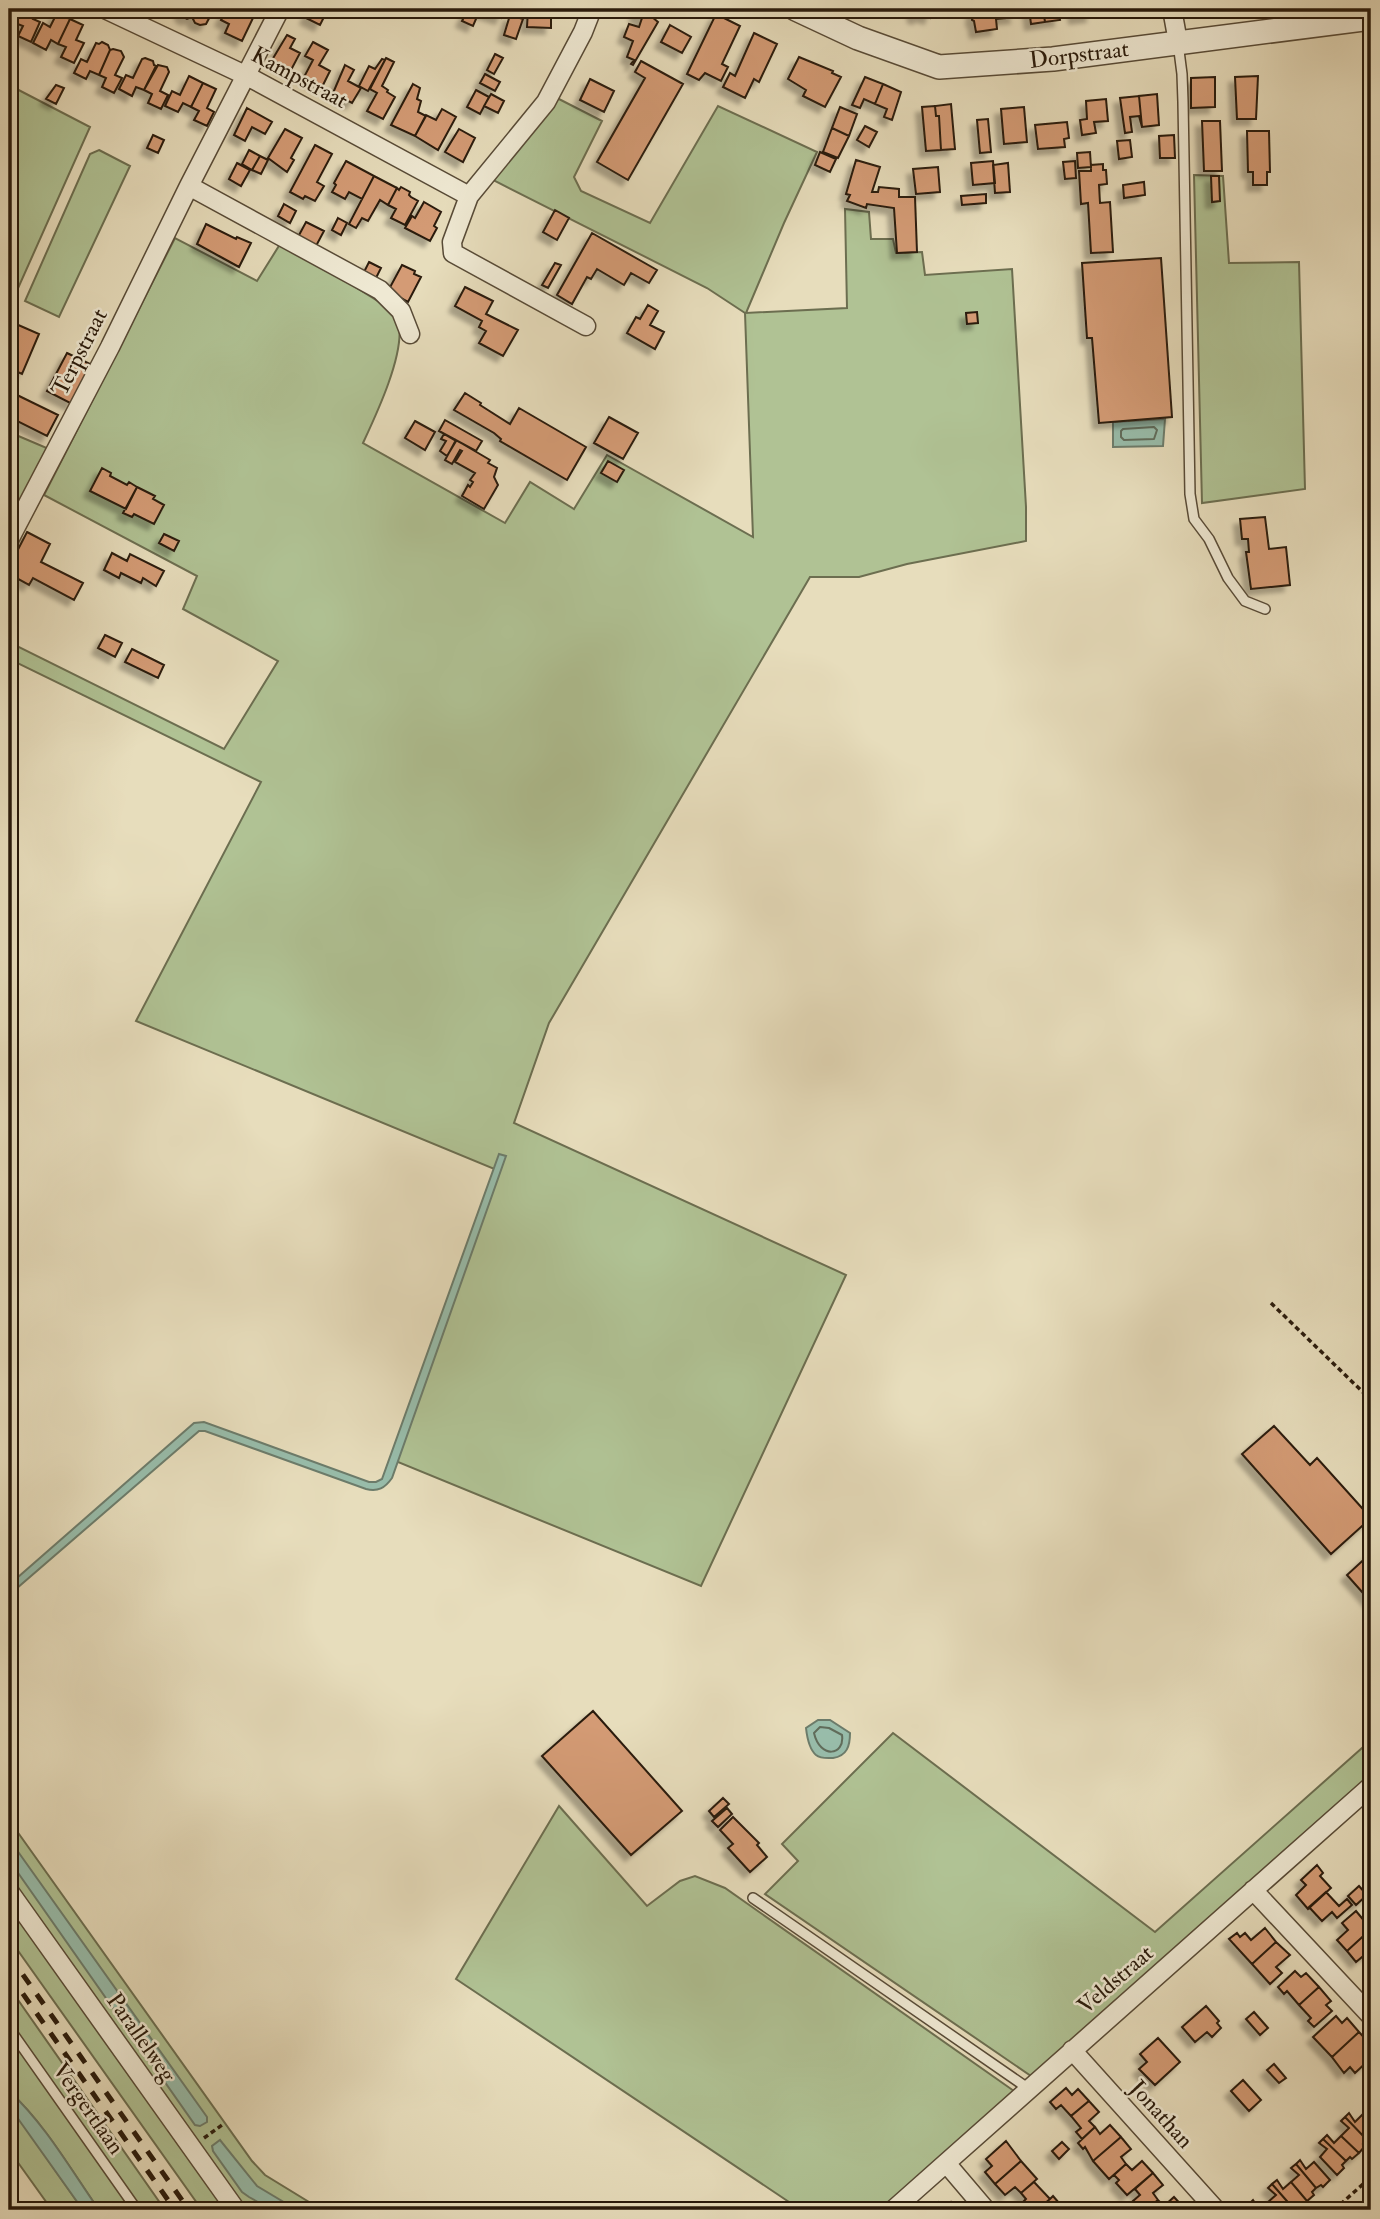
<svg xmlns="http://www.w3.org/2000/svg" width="1380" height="2219" viewBox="0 0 1380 2219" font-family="'IM FELL Double Pica',serif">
	<defs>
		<filter id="shadow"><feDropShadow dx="-6" dy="6" stdDeviation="2" flood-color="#0004"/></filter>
	</defs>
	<rect width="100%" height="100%" fill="#e7ddbc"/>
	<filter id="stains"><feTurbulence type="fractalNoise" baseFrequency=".00286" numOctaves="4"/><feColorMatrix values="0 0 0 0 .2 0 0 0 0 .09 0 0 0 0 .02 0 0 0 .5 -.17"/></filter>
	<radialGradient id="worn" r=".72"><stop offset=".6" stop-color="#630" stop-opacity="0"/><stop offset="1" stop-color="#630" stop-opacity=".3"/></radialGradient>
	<path fill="#b0c294" stroke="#6c6e50" stroke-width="2" d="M9,85L90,127L15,295L9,298Z
		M555,97L602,121L574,177L581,191L650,223L718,106L817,152L784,223L746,313L847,308L845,209L869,212L871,239H893L896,253L922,252L925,275L1012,269L1026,507V541L907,564L859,577H810L549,1023L514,1123L846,1275L701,1586L393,1460L497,1170L136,1021L261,782L9,659V642L224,749L278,661L183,609L197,576L44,495L175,238L257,281L282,241L392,310C394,315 398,321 399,325C404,356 376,415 363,443L505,523L530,482L574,509L607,455L753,537L745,313L707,288L493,180Z
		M99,150L130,166L59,317L25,301L90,154Z
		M1194,175L1223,176L1229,263L1299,262L1305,489L1202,503Z
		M9,432L49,449L9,530Z
		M893,1733L1155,1932L1371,1740V1774L1031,2076L765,1894L798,1861L782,1844Z
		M559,1806L647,1906L680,1881L695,1876L725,1888L1014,2091L883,2210H801L456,1979Z
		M9,1820L252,2161L265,2175L322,2210H242L9,1881Z
		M9,1901L228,2210H202L9,1938Z
		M9,1987L165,2210H142L9,2021Z
		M9,2033L133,2210H99C71,2170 45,2124 9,2091Z
		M9,2106L13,2110L83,2210H52L9,2150Z"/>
	<path fill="#98bdab" stroke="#6c7c6b" stroke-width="2" d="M1165,419L1163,446L1113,447V422Z
		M499,1154L506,1156L392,1478C385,1488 378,1492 366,1489L205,1431H199L9,1595V1585L194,1423L204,1422L369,1482H376L382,1479Z
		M818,1720H830L850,1733C850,1746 847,1756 833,1758C827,1758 821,1759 816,1755C809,1749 807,1737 806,1728Z
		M9,1839L207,2117V2122L200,2126L195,2125L9,1860Z
		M9,2091C45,2124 71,2170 99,2210H83L9,2106Z
		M220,2140L257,2186L297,2210H272L249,2197L242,2192L213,2151L212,2146Z"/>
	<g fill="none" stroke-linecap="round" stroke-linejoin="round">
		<path stroke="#606c5b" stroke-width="2" d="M1154,427L1157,430L1154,439L1124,440L1121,437V431L1123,429Z
			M820,1727L829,1728L842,1735C845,1756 820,1759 814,1733Z"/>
	</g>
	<path fill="#d49b75" stroke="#291a0b" stroke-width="2" filter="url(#shadow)" d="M9,9H22L9,36Z
		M22,9H38L33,19L40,22L31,42L18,36L23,26L15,23Z
		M180,9H197L192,17L187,19L182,16Z
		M197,9H214L206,24L200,25L195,23L192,17Z
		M227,9H238L237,11L253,18L242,41L225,33L229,24L221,20Z
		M311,9H328L320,25L306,18Z
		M468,9L479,12L473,26L462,21Z
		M480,9H505L501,18L479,11Z
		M528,9H551V28L527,27Z
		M638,9H655L652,17L658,22L633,65L631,64L634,60L627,57L633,41L624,37L629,24L639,27L642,18L635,16Z
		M913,9H933L930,18L921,15L919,18L914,17Z
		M973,9H1014L1016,17L996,19L997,29L976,32L974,21L972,20Z
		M1029,9H1043L1045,22L1031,24Z
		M1043,9H1058L1060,20L1045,22Z
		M1074,9H1091L1092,16L1075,18Z
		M57,13L70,19L58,44L51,40L46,50L33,43L43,23L50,27Z
		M716,14L740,26L722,64L728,67L721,81L705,73L699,80L687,74Z
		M510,15L523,19L516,39L504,35Z
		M70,19L83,25L76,40L84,43L74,63L61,57L66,47L58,44Z
		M670,25L691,37L682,53L661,42Z
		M754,33L777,44L759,82L754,79L745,98L723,87L730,73L735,76Z
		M287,35L295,39L290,48L300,53L291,70L272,60Z
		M102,42L108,45L110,50L99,75L90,71L86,79L74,73L81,59L87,62L96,43L99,44Z
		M313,42L328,50L319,65L330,71L322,87L304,77L313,60L305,56Z
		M113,49L121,51L124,57L115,75L122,78L114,93L102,87L106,78L99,75L110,50Z
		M495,54L503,58L494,74L487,70Z
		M799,57L833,71L832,73L841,77L825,107L803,96L806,90L788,79Z
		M145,58L153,61L154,65L156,66L144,90L136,87L132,96L119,89L126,75L133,78L142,59Z
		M386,58L394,62L382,86L388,90L387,92L395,97L383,119L367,111L377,93L370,89Z
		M382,59L385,60L368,91L359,86L369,66L375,69Z
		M641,61L683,84L628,180L597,162L645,78L635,72Z
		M158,65L167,67L169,72L160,91L168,95L161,109L148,103L152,94L144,90Z
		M345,65L354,70L348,81L361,88L352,103L333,93Z
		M485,74L500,82L495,91L480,83Z
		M189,76L203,83L191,107L183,103L178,112L165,106L172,91L180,95Z
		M1258,76L1256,119H1237L1235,77Z
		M865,77L883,84L875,104L864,99L860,108L852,105Z
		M1215,77V107L1191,108V78Z
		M590,79L614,91L604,112L580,100Z
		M203,83L216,89L207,108L214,112L207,126L194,120L199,111L191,107Z
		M413,84L420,88L417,99L421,101L418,112L426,116L415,136L391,125Z
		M883,84L901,92L892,120L884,117L887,109L875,104Z
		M56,85L64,88L56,104L46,99Z
		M476,90L489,97L480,114L467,107Z
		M491,94L504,101L498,113L484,106Z
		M1157,94L1159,125L1142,127L1139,96Z
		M1139,96L1142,127L1139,116L1130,117L1132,132L1125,133L1120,98Z
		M1106,99L1108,121L1094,122L1096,133L1082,135L1080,120L1087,119L1086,101Z
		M951,104L955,149L941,150L939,116H936L935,106Z
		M935,106L936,116H939L941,150L926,151L922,107Z
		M840,107L857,114L849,136L832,128Z
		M1024,107L1027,142L1004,144L1001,109Z
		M247,108L272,122L265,134L252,127L245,141L234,135Z
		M442,109L456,117L438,150L415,136L426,115L436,120Z
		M988,119L991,152L980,153L977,120Z
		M1202,121H1220L1222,171H1204Z
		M1067,122L1069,138L1064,139L1065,147L1038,149L1035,125Z
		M865,126L877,132L869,147L857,140Z
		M832,128L849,136L838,158L823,152Z
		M285,129L302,138L291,158L294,160L287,172L268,158Z
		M459,129L475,138L463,162L445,152Z
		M1247,131H1269L1270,172H1267V185H1253V172H1248Z
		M153,135L164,140L158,153L147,148Z
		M1174,135L1175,158H1160L1159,136Z
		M1130,140L1132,157L1119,159L1117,141Z
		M315,145L332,154L317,182L324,186L315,201L305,196L303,199L290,192Z
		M249,150L260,156L252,170L242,164Z
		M820,152L836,159L830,172L815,165Z
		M1090,152L1091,167L1078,168L1077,153Z
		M260,156L268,160L261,174L252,170Z
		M856,160L880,167L872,192H878L879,187L899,189V197H915L917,252L897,253L894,208L867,204L866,208L847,201L850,195L846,194Z
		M346,161L374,176L362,199L349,192L345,199L332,192L336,185L334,183Z
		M993,161L995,183L973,185L971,163Z
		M1075,161L1076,178L1065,179L1063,162Z
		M237,163L250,170L241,186L229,179Z
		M1008,163L1010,192L995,193L993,165Z
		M1103,164V170H1106L1107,184L1099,185L1100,203L1110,202L1113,252L1091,253L1088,203L1081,204L1079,171H1091V165Z
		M938,167L940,192L916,194L913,169Z
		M374,176L397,188L388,205L380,200L368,221L362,218L356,228L349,224Z
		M1211,176H1219L1220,201L1212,202Z
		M1144,182L1145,195L1124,198L1123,185Z
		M401,187L410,192L409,195L411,197L418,201L405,225L391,218L396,209L388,205L397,188L399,190Z
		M986,194V203L962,205L961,196Z
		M424,202L441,212L434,226L437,228L430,241L405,228L412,216L415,218Z
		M284,204L296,211L290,223L278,216Z
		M555,210L569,218L557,240L543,232Z
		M338,218L347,223L341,235L332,230Z
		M306,222L324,231L316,246L298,237Z
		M206,224L236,239L237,237L251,243L239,267L197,244Z
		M592,233L657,270L649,283L631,273L624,285L597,269L591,279L587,277L572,304L557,295Z
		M1161,258L1172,417L1099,423L1092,338H1087L1082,263Z
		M369,262L381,268L375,280L363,274Z
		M555,263L561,265L548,288L542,285Z
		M402,265L415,271L414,274L421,277L408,302L388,291Z
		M465,287L493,301L486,314L518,330L503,356L479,343L486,331L479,327L482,321L455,306Z
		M648,305L658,311L650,325L664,332L655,349L627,333L636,317L640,319Z
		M977,312L978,323L967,324L966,313Z
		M16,324L39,334L22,374L9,368V342Z
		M67,353L92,365L72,404L47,391Z
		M465,393L481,403L480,405L510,424L519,408L586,447L567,480L500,441L501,439L494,433L454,410Z
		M15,394L58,415L47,436L9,417V407Z
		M609,417L638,433L623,459L594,443Z
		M445,420L482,441L476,451L439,431Z
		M415,421L435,432L425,450L405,438Z
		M444,434L456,441L447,456L440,451L446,441L441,439Z
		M456,440L490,460L488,463L497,468L494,477L498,485L484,509L462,496L468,485L470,487L473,482L470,480L475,473L455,462L462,451L460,450L452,464L445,460Z
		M608,461L624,470L617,482L601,473Z
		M102,468L111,473L110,476L127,485L129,482L137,487L126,509L90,491Z
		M137,487L155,496L153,499L164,505L154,524L134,514L132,517L123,513Z
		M1265,517L1269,549L1286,547L1290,585L1251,589L1246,552H1249L1248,539H1242L1240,519Z
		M27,532L50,544L41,562L83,583L74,600L33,578L29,585L9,574V567Z
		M164,534L179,541L174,551L159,543Z
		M112,553L127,561L130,554L164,571L156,586L143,578L141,583L121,573L119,578L104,570Z
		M105,635L122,643L115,657L98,648Z
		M132,649L164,665L158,678L125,662Z
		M1274,1426L1310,1465L1317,1458L1371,1518L1331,1554L1242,1454Z
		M1371,1553V1602L1347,1575Z
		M593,1711L682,1811L631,1855L542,1756Z
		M723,1798L729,1804L714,1817L709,1811Z
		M727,1808L732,1814L718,1827L712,1821Z
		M733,1817L759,1843L757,1845L767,1857L750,1872L728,1848L733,1844L720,1830Z
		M1317,1865L1323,1873L1320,1876L1331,1888L1308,1909L1296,1895L1306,1885L1301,1880Z
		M1359,1886L1367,1895L1356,1905L1348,1896Z
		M1326,1892L1339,1906L1347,1899L1352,1905L1337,1918L1332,1912L1322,1921L1309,1907Z
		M1356,1911L1371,1929L1347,1951L1337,1940L1348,1930L1342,1923Z
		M1265,1928L1276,1942L1252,1964L1229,1939L1237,1933L1240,1937L1245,1933L1251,1940Z
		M1371,1929V1955L1368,1952L1356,1962L1347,1951Z
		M1276,1942L1290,1955L1276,1967L1282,1973L1270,1984L1252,1964Z
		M1295,1971L1301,1977L1306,1973L1319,1987L1299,2005L1287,1991L1284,1994L1278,1987Z
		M1319,1987L1331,2001L1326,2005L1332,2011L1314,2027L1308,2021L1311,2018L1299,2005Z
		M1206,2006L1219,2021L1217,2023L1221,2028L1212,2037L1207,2032L1195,2042L1182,2027Z
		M1254,2012L1268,2028L1260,2035L1246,2019Z
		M1336,2016L1342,2023L1347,2018L1359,2032L1332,2057L1313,2037Z
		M1359,2032L1371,2045L1367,2051L1371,2058L1355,2073L1350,2067L1344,2073L1332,2057Z
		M1158,2038L1180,2062L1155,2085L1139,2069L1147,2062L1140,2054Z
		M1274,2064L1286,2078L1279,2083L1267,2070Z
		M1243,2080L1261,2100L1249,2111L1231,2091Z
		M1066,2088L1072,2095L1078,2089L1089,2101L1071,2116L1061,2105L1056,2109L1050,2102Z
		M1089,2101L1099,2112L1089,2121L1095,2127L1082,2139L1076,2132L1081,2128L1071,2116Z
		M1349,2113L1355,2122L1363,2114L1371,2122V2136L1367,2140L1345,2117Z
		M1345,2117L1367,2140L1363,2144L1365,2146L1359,2153L1341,2136L1349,2128L1341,2121Z
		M1110,2125L1121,2137L1093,2161L1085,2147L1083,2149L1078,2143L1095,2127L1100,2134Z
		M1327,2135L1334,2143L1341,2136L1359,2153L1352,2159L1350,2157L1346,2161L1323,2139Z
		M1121,2137L1131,2149L1121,2157L1126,2164L1109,2179L1093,2161Z
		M1323,2139L1346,2161L1342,2165L1344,2168L1337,2175L1320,2157L1327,2149L1319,2143Z
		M1006,2141L1021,2161L995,2184L985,2172L992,2166L986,2159Z
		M1062,2142L1069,2149L1059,2159L1052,2151Z
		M1300,2160L1306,2169L1314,2162L1330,2180L1323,2187L1321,2185L1316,2188L1296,2164Z
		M1021,2161L1037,2179L1021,2193L1015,2187L1005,2195L995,2184Z
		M1142,2161L1153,2173L1127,2195L1116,2183L1119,2180L1114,2175L1126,2164L1132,2170Z
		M1296,2164L1316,2188L1312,2192L1314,2195L1307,2201L1291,2182L1299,2175L1291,2168Z
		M1153,2173L1163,2185L1153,2193L1158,2200L1145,2210L1140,2204L1137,2207L1133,2201L1140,2195L1135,2189Z
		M1277,2180L1283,2189L1291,2182L1307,2201L1300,2207L1298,2204L1293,2208L1272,2184Z
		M1034,2182L1050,2199L1037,2210H1019L1017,2208L1026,2199L1021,2193Z
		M1272,2184L1293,2208L1291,2210H1275L1268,2202L1276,2195L1268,2188Z
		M1053,2196L1065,2210H1037L1050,2199Z
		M1174,2197L1185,2209L1183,2210H1146L1158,2200L1164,2206Z
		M1253,2200L1259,2209L1268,2202L1275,2210H1254L1249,2204Z
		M938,2202L944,2208L951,2202L958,2210H929Z"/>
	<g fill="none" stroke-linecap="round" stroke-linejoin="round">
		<defs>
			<path id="service" d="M1178,43L1182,74L1183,102L1190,494L1194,519L1209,539L1228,578L1245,601L1265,609
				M753,1898L1029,2089
				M9,2028L137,2210"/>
			<path id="minor" d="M105,9L247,76L469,196
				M1172,9L1178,42
				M189,186L380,290L401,311L410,334
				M586,326L453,253L452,242L469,196L546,102L583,32L592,9
				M9,540L110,347L189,186L280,9
				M1253,1890L1371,2016
				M9,1891L236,2210
				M1072,2050L1216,2210
				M946,2163L986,2210
				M893,2210L1371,1786
				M1370,2210L1371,2209"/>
			<path id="tertiary" d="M796,9L858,38L939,67L1053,59L1371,18"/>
		</defs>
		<use href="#service" stroke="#584b37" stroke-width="12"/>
		<use href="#minor" stroke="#584b37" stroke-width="21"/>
		<use href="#tertiary" stroke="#584b37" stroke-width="26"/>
		<path stroke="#291a0b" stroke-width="3.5" stroke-dasharray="5 3.5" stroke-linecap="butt" d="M1271,1303L1371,1400
			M204,2138L222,2125
			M1334,2210L1371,2177"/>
		<use href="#service" stroke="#efe9d3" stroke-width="9"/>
		<use href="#minor" stroke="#efe9d3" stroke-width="18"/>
		<use href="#tertiary" stroke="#efe9d3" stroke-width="23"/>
		<path stroke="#291a0b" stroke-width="5" stroke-dasharray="12 12" stroke-linecap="butt" d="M9,1955L189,2210
			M9,1974L175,2210"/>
	</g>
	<g text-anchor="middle" stroke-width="5" stroke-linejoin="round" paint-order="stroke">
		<g font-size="23" fill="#291a0b" stroke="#efe9d3">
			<text transform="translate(1079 54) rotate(-7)" y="8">Dorpstraat</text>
			<text transform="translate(300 77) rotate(28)" y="8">Kampstraat</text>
			<text transform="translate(79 352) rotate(-63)" y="8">Terpstraat</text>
			<text transform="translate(1115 1979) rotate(-41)" y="8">Veldstraat</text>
			<text transform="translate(142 2037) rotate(55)" y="8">Parallelweg</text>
			<text transform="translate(89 2108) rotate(55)" y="8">Vergertlaan</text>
			<text transform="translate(1162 2114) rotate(48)" y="8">Jonathan</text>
		</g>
	</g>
	<rect width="1380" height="2219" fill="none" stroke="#e7ddbc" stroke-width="35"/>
	<rect x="10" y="10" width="1359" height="2198" fill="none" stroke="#291a0b" stroke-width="3.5"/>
	<rect x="18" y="18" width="1345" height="2184" fill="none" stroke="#291a0b" stroke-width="2"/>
	<rect width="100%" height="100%" filter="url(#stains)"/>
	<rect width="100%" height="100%" fill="url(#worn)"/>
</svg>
